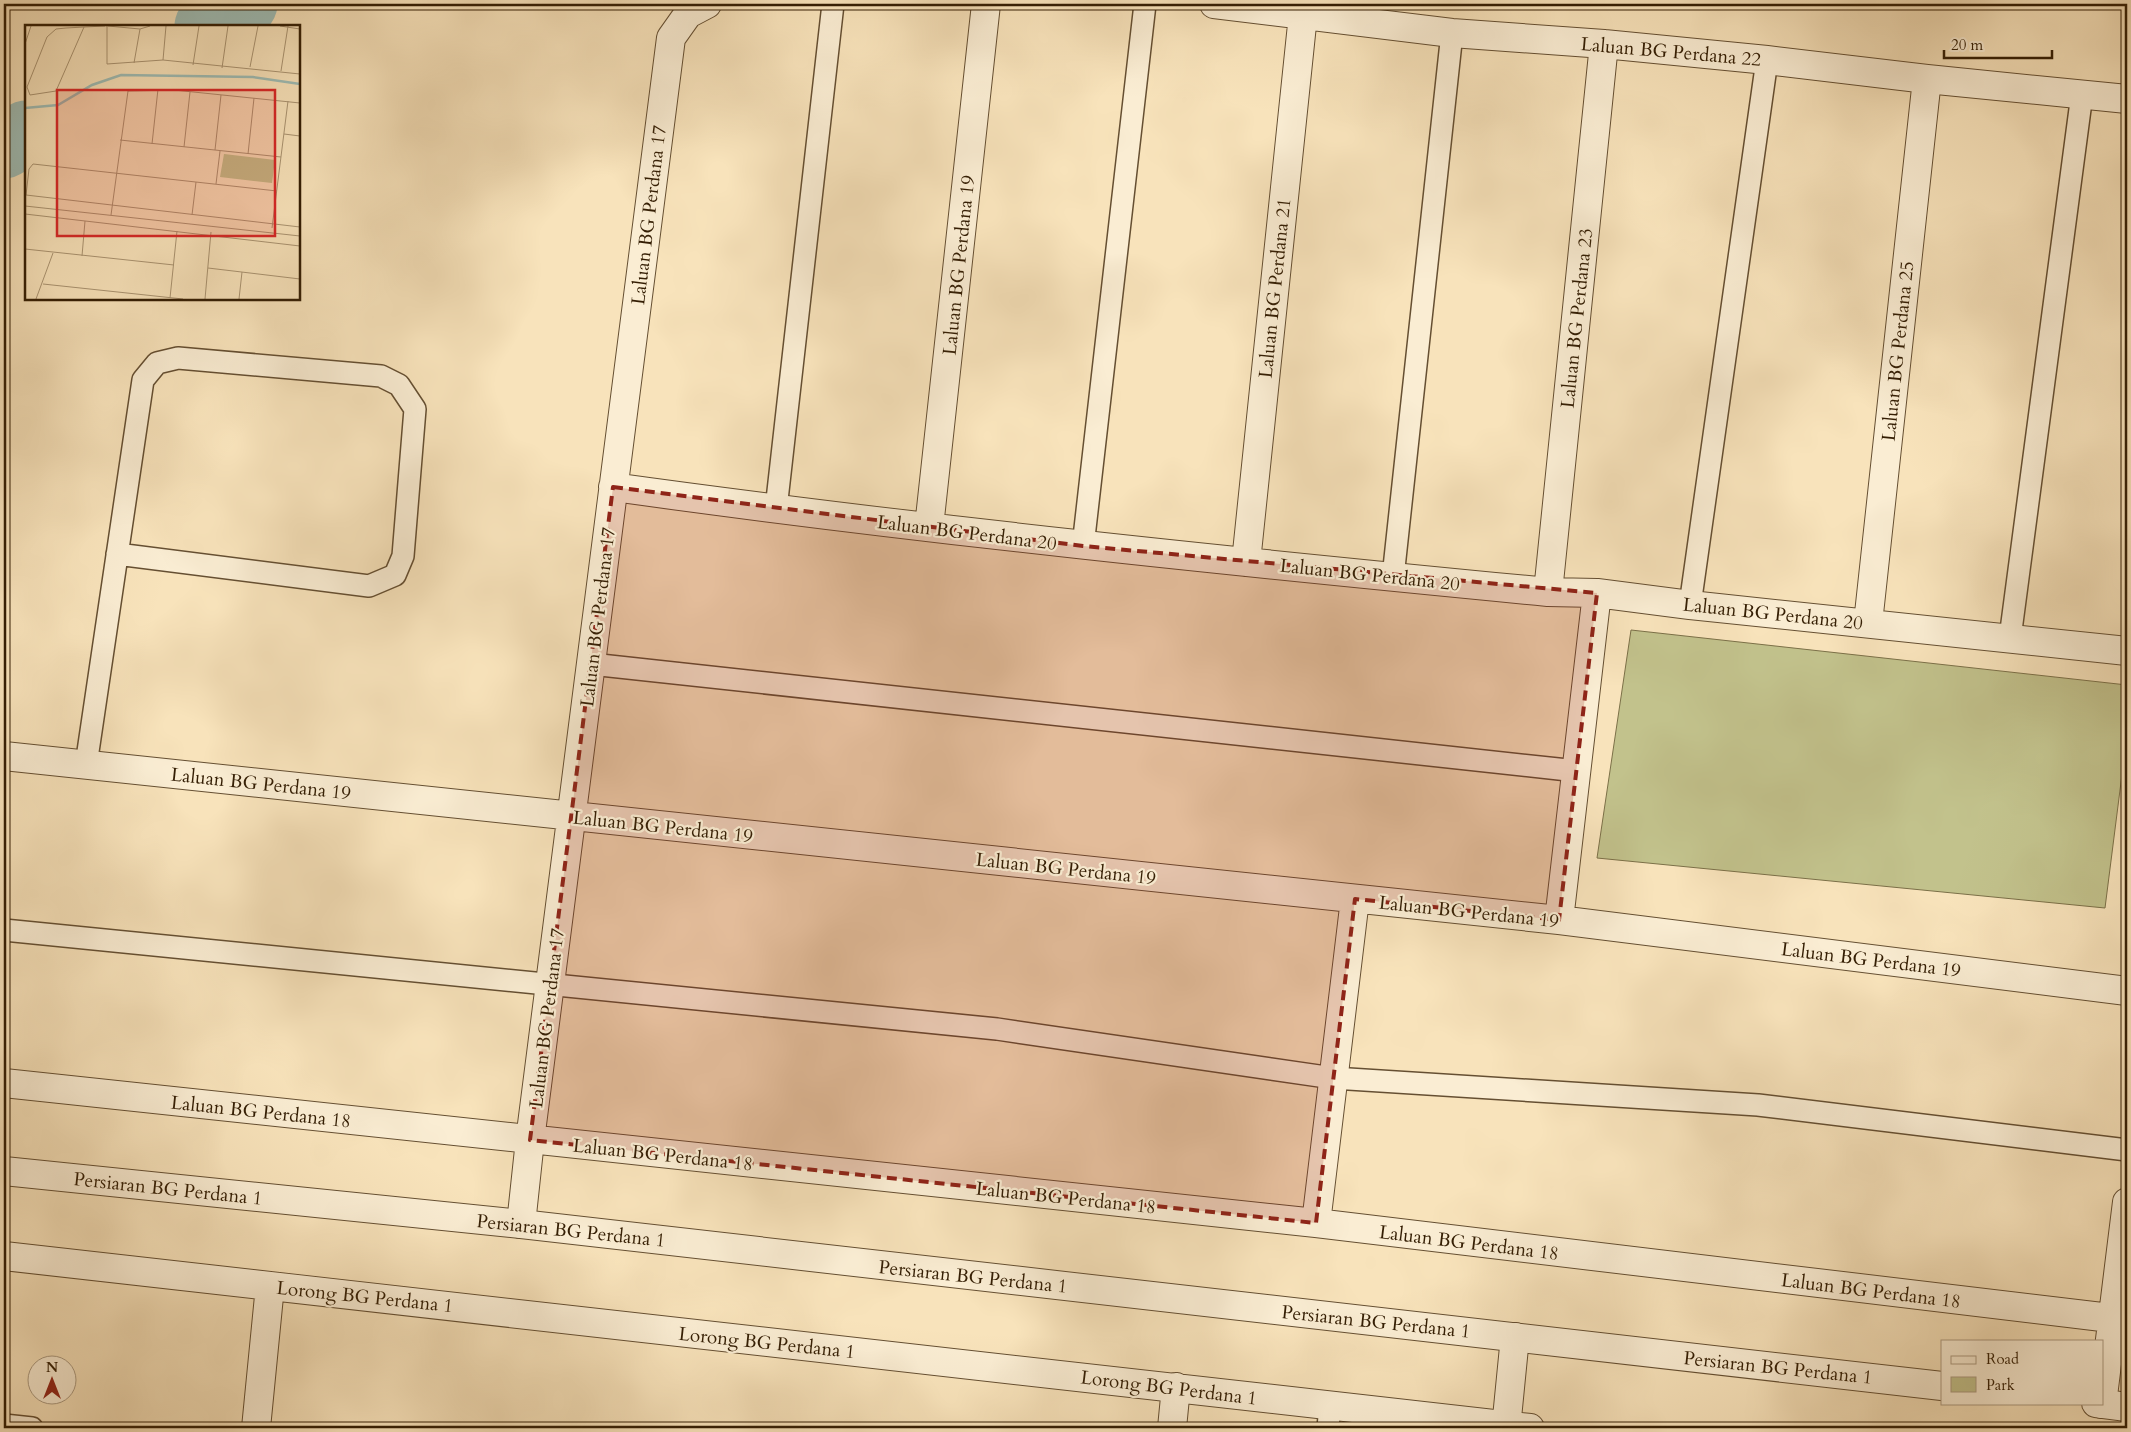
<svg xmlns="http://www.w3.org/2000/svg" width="2131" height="1432" viewBox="0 0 2131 1432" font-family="Cardo,serif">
	<rect width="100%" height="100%" fill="#f8e3bb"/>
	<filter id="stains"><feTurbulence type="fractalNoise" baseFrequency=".004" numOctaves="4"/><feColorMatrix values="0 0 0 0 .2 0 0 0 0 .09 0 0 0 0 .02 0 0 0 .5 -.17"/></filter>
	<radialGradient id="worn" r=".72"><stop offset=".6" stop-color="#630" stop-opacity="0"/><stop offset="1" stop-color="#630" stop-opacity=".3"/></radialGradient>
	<path fill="#c2c28c" stroke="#7b7048" d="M1631,630L2127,685V735L2105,908L1597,858Z"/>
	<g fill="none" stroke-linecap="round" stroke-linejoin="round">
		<path stroke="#9ebdb6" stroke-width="65" d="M207,26L245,4
			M4,146L26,133"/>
		<defs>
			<path id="service" d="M776,509L833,4
				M1083,546L1145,4
				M1393,577L1452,33
				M1690,605L1767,60
				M2010,638L2082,94
				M591,664L1577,771
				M86,765L143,380L157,363L178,358L381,376L399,385L415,409L403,556L395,575L369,586L117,554
				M4,930L997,1029L1333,1078L1758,1105L2127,1150
				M4,1425L32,1428
				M1328,1428L1330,1405"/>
			<path id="minor" d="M1214,4L1452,33L1604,44L1767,60L1927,79L2127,99
				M613,487C924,530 1236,562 1548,592L1597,593L1690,605L2127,651
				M929,527L986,4
				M1246,562L1303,15
				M1548,592L1604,44
				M1868,623L1927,79
				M4,756L1559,920L2127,991
				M1559,920L1597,593
				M4,1083L1316,1223L2127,1320
				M1316,1223L1355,899
				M521,1224L530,1140L671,38L688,14L707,4
				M4,1256L1530,1428
				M2102,1404L2127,1202
				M256,1428L270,1286
				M1172,1428L1176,1387
				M1506,1428L1515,1337"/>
			<path id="tertiary" d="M4,1171L521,1224L1942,1386
				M2096,1403L2127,1407"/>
		</defs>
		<use href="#service" stroke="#654f32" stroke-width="24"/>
		<use href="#minor" stroke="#654f32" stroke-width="30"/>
		<use href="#tertiary" stroke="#654f32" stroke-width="30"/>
		<use href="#service" stroke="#faedd3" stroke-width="21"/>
		<use href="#minor" stroke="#faedd3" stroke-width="28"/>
		<use href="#tertiary" stroke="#faedd3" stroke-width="28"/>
	</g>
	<path fill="#8f2418" fill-opacity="0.2" stroke="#8f2418" stroke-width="4" stroke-dasharray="10 6" stroke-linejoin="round" d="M613,487L1083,546L1597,593L1559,920L1355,899L1316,1223L530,1140Z"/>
	<g text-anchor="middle" stroke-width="4.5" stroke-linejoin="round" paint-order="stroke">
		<g font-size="19" fill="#341e04" stroke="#faedd3">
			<text transform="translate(1671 51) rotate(5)" y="7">Laluan BG Perdana 22</text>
			<text transform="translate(648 215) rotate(-83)" y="7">Laluan BG Perdana 17</text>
			<text transform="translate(958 265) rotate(-84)" y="7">Laluan BG Perdana 19</text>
			<text transform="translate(1274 288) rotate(-84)" y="7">Laluan BG Perdana 21</text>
			<text transform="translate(1576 318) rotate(-84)" y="7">Laluan BG Perdana 23</text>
			<text transform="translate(1897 351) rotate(-84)" y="7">Laluan BG Perdana 25</text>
			<text transform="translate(967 532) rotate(7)" y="7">Laluan BG Perdana 20</text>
			<text transform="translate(1370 574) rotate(6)" y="7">Laluan BG Perdana 20</text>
			<text transform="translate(1773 613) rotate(6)" y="7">Laluan BG Perdana 20</text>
			<text transform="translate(597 617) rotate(-83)" y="7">Laluan BG Perdana 17</text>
			<text transform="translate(261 783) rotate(6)" y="7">Laluan BG Perdana 19</text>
			<text transform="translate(663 826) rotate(6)" y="7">Laluan BG Perdana 19</text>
			<text transform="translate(1066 868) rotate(6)" y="7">Laluan BG Perdana 19</text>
			<text transform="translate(1469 911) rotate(6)" y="7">Laluan BG Perdana 19</text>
			<text transform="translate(1871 959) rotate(7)" y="7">Laluan BG Perdana 19</text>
			<text transform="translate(546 1018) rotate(-83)" y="7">Laluan BG Perdana 17</text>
			<text transform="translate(261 1111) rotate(6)" y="7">Laluan BG Perdana 18</text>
			<text transform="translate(663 1154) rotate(6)" y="7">Laluan BG Perdana 18</text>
			<text transform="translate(168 1188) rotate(6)" y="7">Persiaran BG Perdana 1</text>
			<text transform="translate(1066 1197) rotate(6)" y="7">Laluan BG Perdana 18</text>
			<text transform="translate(571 1230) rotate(6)" y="7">Persiaran BG Perdana 1</text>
			<text transform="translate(1469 1242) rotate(7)" y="7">Laluan BG Perdana 18</text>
			<text transform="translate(973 1276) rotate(6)" y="7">Persiaran BG Perdana 1</text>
			<text transform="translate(1871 1290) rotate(7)" y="7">Laluan BG Perdana 18</text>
			<text transform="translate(365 1296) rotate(6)" y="7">Lorong BG Perdana 1</text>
			<text transform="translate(1376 1321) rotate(6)" y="7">Persiaran BG Perdana 1</text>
			<text transform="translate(767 1342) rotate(6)" y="7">Lorong BG Perdana 1</text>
			<text transform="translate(1778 1367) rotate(6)" y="7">Persiaran BG Perdana 1</text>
			<text transform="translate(1169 1387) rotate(7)" y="7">Lorong BG Perdana 1</text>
		</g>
	</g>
	<g transform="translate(25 25)">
		<rect width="275" height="275" fill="#f8e3bb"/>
		<path d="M199,129L250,135L247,158L195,152Z" fill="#c2c28c"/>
		<path fill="none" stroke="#9ebdb6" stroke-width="2.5" d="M0,83L33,80L67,60L96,50L228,52L275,59"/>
		<path fill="none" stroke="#aa9472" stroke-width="1" d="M82,1V39L138,35L275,49M83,1L115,4L125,1M255,1L275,4M59,2L31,66L5,70L2,62L22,12L31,4L41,3L59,2L80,1M0,19L6,1M138,35L141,1M109,38L115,4M168,40L174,1M225,42L233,1M197,43L203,1M256,46L263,1M259,109L275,111M95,115L256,132M127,119L133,64M159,122L165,67M190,125L196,70M223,129L229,73M191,159L195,126M252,166L8,139L4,144L1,170L275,202M0,181L275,211M0,189L275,221M86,190L103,66L149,65L275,78M167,190L171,157M247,203L263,76M0,224L149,240M57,231L60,196M183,243L275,254M18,259L158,274M145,273L152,206M11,274L28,228M180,274L186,207M214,274L217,247"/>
		<path fill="#d62828" fill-opacity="0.15" stroke="#d62828" stroke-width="2.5" d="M32,65H250V211H32Z"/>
		<rect width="275" height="275" fill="none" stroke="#341e04" stroke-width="2.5"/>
	</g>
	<rect width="2131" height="1432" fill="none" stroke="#f8e3bb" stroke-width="20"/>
	<rect x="5" y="5" width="2121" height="1422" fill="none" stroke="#341e04" stroke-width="2.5"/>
	<rect x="10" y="10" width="2111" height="1412" fill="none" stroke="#341e04"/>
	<rect x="1941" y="1340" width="162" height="65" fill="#faedd3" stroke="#ab9a80"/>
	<rect x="1951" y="1356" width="25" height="8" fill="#faedd3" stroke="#ab9a80"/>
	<text x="1986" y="1364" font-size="15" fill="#341e04">Road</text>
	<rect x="1951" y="1377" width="25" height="15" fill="#c2c28c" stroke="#ab9a80"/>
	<text x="1986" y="1390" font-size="15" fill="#341e04">Park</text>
	<g transform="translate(52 1380)"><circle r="24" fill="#faedd3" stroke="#ab9a80"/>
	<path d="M0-4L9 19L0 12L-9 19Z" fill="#8f2418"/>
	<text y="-8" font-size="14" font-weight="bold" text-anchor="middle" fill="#341e04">N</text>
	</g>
	<path d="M1944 50v8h108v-8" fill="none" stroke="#341e04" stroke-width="2.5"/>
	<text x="1951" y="50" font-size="15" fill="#341e04" stroke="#faedd3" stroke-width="4" paint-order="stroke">20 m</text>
	<rect width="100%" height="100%" filter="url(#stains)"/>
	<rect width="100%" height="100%" fill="url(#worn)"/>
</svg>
